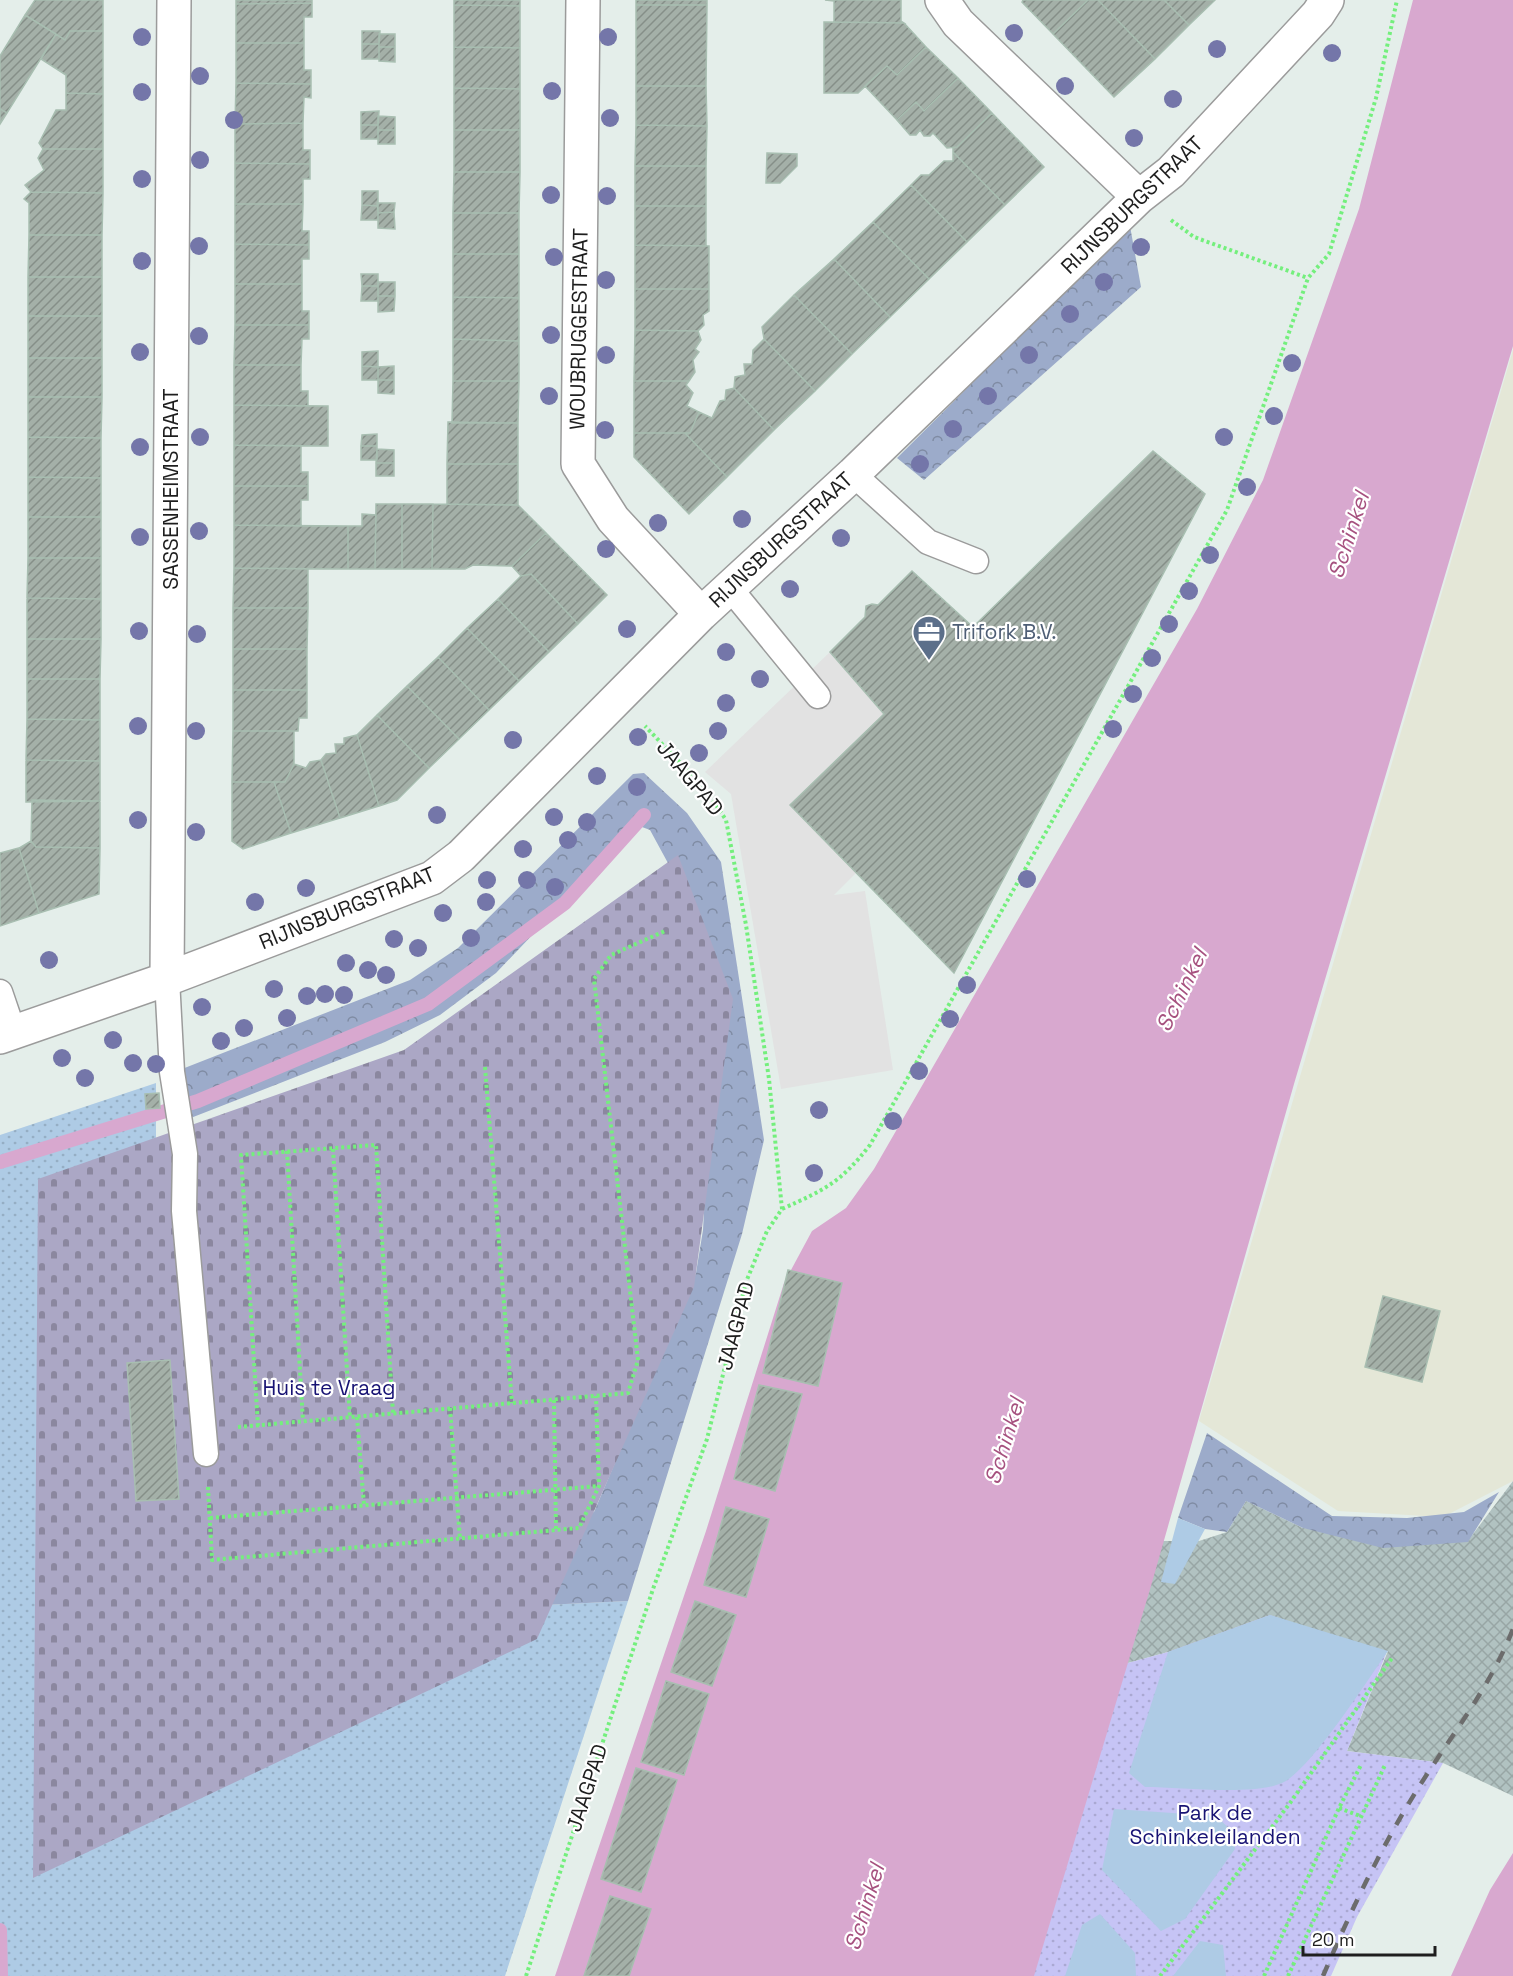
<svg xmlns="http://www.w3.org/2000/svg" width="1513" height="1976" viewBox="0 0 1513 1976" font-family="'Space Grotesk',sans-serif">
	<defs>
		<pattern id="construction-cross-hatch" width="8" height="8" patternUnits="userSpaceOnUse" patternTransform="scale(1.5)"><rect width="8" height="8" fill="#b1c2c1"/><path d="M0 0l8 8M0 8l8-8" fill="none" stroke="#98a6a5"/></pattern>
		<pattern id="grass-dots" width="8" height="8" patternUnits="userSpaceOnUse" patternTransform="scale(1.5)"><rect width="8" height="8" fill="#aecbe5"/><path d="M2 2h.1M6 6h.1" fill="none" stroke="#95aec4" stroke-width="1.8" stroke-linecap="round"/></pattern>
		<pattern id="forest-crowns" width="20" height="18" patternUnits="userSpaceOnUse" patternTransform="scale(1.5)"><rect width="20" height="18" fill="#9cabca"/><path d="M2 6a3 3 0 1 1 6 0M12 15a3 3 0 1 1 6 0" fill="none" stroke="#7f8ba3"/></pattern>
		<pattern id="cemetery-stones" width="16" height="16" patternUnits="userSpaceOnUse" patternTransform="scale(1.5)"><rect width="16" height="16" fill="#aba7c5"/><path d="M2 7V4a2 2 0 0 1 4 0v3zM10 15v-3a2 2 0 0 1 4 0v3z" fill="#8b879f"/></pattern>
		<pattern id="park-dots" width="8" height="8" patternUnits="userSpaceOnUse" patternTransform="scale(1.5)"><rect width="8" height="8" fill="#c6c4f5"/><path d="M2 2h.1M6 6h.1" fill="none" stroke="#aaa8d2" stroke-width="1.8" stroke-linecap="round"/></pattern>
		<pattern id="building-hatch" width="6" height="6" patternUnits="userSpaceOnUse" patternTransform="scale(1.5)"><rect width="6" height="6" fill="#a4b0a8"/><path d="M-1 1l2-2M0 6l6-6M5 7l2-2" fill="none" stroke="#858f88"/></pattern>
	</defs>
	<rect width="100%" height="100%" fill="#e4eeea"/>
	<path fill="#e4e7d7" d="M1513,350V1481L1443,1517L1338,1511L1199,1421Z"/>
	<path fill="url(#construction-cross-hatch)" d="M1513,1481V1796L1443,1763L1347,1751L1388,1651L1168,1652L1106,1669L1146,1541H1199L1227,1532L1246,1501L1303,1528L1467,1542Z"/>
	<path fill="url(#grass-dots)" d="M156,1083V1367L191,1622L628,1601L505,1976H0V1135Z"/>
	<path fill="url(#forest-crowns)" d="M1130,226L1141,287L924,480L897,458Z
		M644,773L687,813L721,862L764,1140L742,1234L628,1601L190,1622L594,1512L696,1273L703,1230L705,1195L675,876L650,830L642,827L633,829L496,973L440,1015L385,1042L183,1121L182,1069L410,980L458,948L633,774Z
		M1207,1433L1332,1516L1407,1518L1464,1512L1499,1492L1468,1542L1383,1548L1303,1528L1246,1501L1227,1532L1205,1529L1178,1518Z"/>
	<path fill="url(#cemetery-stones)" d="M678,855L733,999L694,1287L537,1639L33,1878L38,1179L404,1050Z"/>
	<path fill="url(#park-dots)" d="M1270,1615L1386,1654L1347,1751L1443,1763L1357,1917L1331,1976H1009L1106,1669L1168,1652Z"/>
	<path fill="#aecbe5" d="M1178,1518L1205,1529L1175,1584L1161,1582Z
		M1270,1615L1388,1651C1368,1679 1310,1771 1282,1783C1252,1796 1180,1787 1145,1787L1129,1773L1168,1652Z
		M1114,1809L1216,1816L1234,1833L1235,1849L1185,1919L1161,1931L1102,1870Z
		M1100,1914L1135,1953L1136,1976H1065L1082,1925Z
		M1200,1941L1223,1945L1226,1976H1173Z"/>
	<path fill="#e2e2e2" d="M830,652L884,714L790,805L856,873L834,895L865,891L893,1070L781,1089L731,794L705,772Z"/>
	<path fill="#d8a8cf" d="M1413,0H1513V346L1294,1084L1151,1586L1034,1976H555L706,1531L784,1283L812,1231L846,1208L874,1169L1197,609L1263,480L1359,209Z
		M1513,1853V1976H1451L1490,1890Z"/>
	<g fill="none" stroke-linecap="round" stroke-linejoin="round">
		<path stroke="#d8a8cf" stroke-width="14" d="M0,1162L198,1101L428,1004L565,903L644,815
			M0,1930L1,1976"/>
	</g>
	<path fill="url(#building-hatch)" stroke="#a8beb1" stroke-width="1.5" d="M35,0H103V31H70L65,40L25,15Z
		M236,0H312V3L236,4Z
		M454,0H520V6L454,5Z
		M636,0H707V5H636Z
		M825,0H901V21L904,23L834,22V1Z
		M1023,0H1088L1053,34L1022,2Z
		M1088,0H1098L1155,59L1114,97L1053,34Z
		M1098,0H1164L1189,25L1155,59Z
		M1164,0H1215L1189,25Z
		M312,3V17H304V43H236V4Z
		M454,5L520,6V48L454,47Z
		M636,5H707L706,86H636Z
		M25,15L56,34L7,113L0,109V56Z
		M824,22L904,23L926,47L897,75L887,66L858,93H824Z
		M70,31H103V94L66,93V75L41,59L56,34L65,40Z
		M362,31H380L379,44H362Z
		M379,34H395V47H379Z
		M236,43H304V70H311V84L236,83Z
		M362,44H379V59H362Z
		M379,47H395V62L379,61Z
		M454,47L520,48V89L454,88Z
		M926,47L958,78L924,111L916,102L897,120L865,86L887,66L897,75Z
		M958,78L992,113L957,147L947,148L933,133L930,136H924L920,130L916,135H910L897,120L916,102L924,111Z
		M236,83L311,84V98L304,97L303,123L235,124Z
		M636,86H706L707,126L636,125Z
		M454,88L520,89V130H454Z
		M66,93L103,94V149H43L39,143L56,110H66Z
		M0,109L7,113L0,124Z
		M379,111L378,125H361V112Z
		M992,113L1044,167L1005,205L953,152V148L957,147Z
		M378,116L395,117V130H378Z
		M303,123V150H310V164L235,163V124Z
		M361,125H378V139H361Z
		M636,125L707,126L706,166H635Z
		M378,130H395V144H378Z
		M454,130H520V172H454Z
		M43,149H103V193L31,192L25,185L44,170L38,158Z
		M953,152L1005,205L967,242L911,185L921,175H929L944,161H953Z
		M767,153L797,154V166L780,183H766Z
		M235,163L310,164V179H303V204H235Z
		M635,166H706V206H635Z
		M454,172H520L519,213H453Z
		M911,185L967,242L929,279L873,222Z
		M362,191H378V206L362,205Z
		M31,192L103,193L102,235H29V203L24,199Z
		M377,203H395L394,212L378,213Z
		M235,204H303L302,231H309V245L235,244Z
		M362,205L378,206V220H361Z
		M635,206H706V246L635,245Z
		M394,212L395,229L378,228V213Z
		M453,213H519V254H453Z
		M873,222L929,279L890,317L834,259Z
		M29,235H102V277H28Z
		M235,244L309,245V259H302V284H235Z
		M635,245L709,246V289H635Z
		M453,254H519V298L453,297Z
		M834,259L890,317L852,354L794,295Z
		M361,274H378V286H362Z
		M28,277H102V316H28Z
		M378,282H395V296H378Z
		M235,284H302V311H309V325H235Z
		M362,286H378V301H361Z
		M635,289H709V311L703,315L704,325L698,331L635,330Z
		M794,295L852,354L815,391L764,339L762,327Z
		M378,296H395L394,311L378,312Z
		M453,297L519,298V341L453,339Z
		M28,316H102V358H28Z
		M235,325H309V339H302L301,365H234Z
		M635,330L698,331L701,340L695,349L699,352L693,360L695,372L689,381H634Z
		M453,339L519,341V381H453Z
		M764,339L815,391L774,430L734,388L735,377L745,375L744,364H752L753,350Z
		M378,351V367L362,366V352Z
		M28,358H102V397H28Z
		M234,365H301V391H308V406L234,405Z
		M362,366L378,367V380H362Z
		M394,366V380H378V367Z
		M378,380H394V394L378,393Z
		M453,381H519L518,423H452Z
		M634,381H689L686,385L693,393L687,406L699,412L690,433H634Z
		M734,388L774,430L727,477L685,433H690L699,412L712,418L720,401L725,400L726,390Z
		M28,397H102L101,438L28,437Z
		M234,405L328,406V446L234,445Z
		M448,422L518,423V464H447Z
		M634,433H685L727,477L689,514L634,457Z
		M377,434V446H361L362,435Z
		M28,437L101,438V478L28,477Z
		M234,445L301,446V472H308V486H234Z
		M361,446H377V460H361Z
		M377,449L394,450V463H376Z
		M1153,451L1205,494L954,973L790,805L884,714L830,652L865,617L866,606L872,604L878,605L912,571L973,627Z
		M376,463H394V476H376Z
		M447,464H518V505L447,504Z
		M28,477L101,478V517H28Z
		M234,486H308V500H301V526L234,525Z
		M376,504H402V569H375Z
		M402,504H433L432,569H402Z
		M433,504L518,505L546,533L512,566L473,565L465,569H432Z
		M362,514L376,515L375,569H348V526H362Z
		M28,517H101V558H28Z
		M234,525L348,526V569L234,568Z
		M546,533L607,595L578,624L531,574L521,576L512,566Z
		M28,558H101V599L27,598Z
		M234,568L308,569V608H233Z
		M531,574L578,624L549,652L498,599L521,576Z
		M27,598L101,599V639H27Z
		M498,599L549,652L519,681L467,628Z
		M233,608H308L307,649H233Z
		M467,628L519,681L489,710L438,657Z
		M27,639H101L100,679H27Z
		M233,649H307V690H233Z
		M438,657L489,710L459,739L407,686Z
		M27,679H100V720L27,719Z
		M407,686L459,739L429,768L377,715Z
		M233,690H307V718H299L298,731H233Z
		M377,715L429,768L397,800L379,806L357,735Z
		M27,719L100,720V761L26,760Z
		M233,731H294V764L285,782H232Z
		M357,735L379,806L340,818L321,760L326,754L336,753L335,744H344V738Z
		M26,760L100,761V801L26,802Z
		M321,760L340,818L291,833L274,782H285L294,764L306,768L310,762Z
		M232,782H274L291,833L243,849L232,841Z
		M32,800L100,801V848L36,847L31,841Z
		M31,841L36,847L100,848L99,894L39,913L19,848Z
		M19,848L39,913L0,926V853Z
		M159,1093L160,1108L146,1109L145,1094Z
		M788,1270L842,1283L818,1386L763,1373Z
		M1383,1296L1440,1311L1422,1382L1365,1367Z
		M170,1360L179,1499L136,1501L127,1363Z
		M759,1385L802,1394L775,1491L734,1479Z
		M726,1507L769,1519L746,1597L704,1585Z
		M695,1601L736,1615L712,1686L671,1672Z
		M666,1681L709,1694L684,1775L641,1762Z
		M636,1768L677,1780L641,1892L601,1879Z
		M610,1896L651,1909L629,1976H584Z"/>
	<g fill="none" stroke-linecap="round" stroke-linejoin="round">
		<defs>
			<path id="lane" d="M853,474L928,542L976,561
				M729,587L818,696
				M167,979L172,1072L185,1154L184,1211L206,1454
				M0,992L14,1033"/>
			<path id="street" d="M583,0L578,464L613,519L701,614
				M942,0L958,23L1139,197
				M167,979L174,0
				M0,1037L167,979L432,878L461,856L701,614L853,474L1139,197L1171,172L1318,14L1327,0"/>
		</defs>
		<use href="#lane" stroke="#9b9b9b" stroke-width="27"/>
		<use href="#street" stroke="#9b9b9b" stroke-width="36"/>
		<path stroke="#74ef7d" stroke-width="4" stroke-dasharray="3 3" stroke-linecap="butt" d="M1171,220L1194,237L1308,278
			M485,1067L512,1403
			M333,1149L350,1418
			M287,1151L303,1421
			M782,1209C826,1189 840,1183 870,1145L1227,510L1308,278L1329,254L1376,98L1397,0
			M554,1400L556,1531
			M450,1408L460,1539
			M357,1417L364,1505
			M258,1426L241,1155L376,1145L393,1413
			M238,1427L628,1393L638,1360L594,979L611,955L665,931
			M208,1487L212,1560L579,1528L599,1486L596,1396
			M210,1518L599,1486
			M1339,1808L1360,1816
			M526,1976L653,1589L707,1439L746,1282L767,1231L782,1209L769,1079L746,925L726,820L706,790L645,726
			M1160,1976L1290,1803L1392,1658
			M1264,1976L1339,1808L1361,1765
			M1288,1976L1385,1765"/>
		<use href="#lane" stroke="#fff" stroke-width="24"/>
		<use href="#street" stroke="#fff" stroke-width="33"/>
		<path stroke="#6c6c6c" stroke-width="4.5" stroke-dasharray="12 12" stroke-linecap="butt" d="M1323,1976C1351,1910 1383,1843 1422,1782C1455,1730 1490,1687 1513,1629"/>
	</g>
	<g fill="#7476a9">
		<circle cx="1014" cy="33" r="9"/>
		<circle cx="142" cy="37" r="9"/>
		<circle cx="608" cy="37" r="9"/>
		<circle cx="1217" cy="49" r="9"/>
		<circle cx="1332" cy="53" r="9"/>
		<circle cx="200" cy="76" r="9"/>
		<circle cx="1065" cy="86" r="9"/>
		<circle cx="552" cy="91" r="9"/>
		<circle cx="142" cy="92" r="9"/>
		<circle cx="1173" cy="99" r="9"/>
		<circle cx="610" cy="118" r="9"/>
		<circle cx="234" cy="120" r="9"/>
		<circle cx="1134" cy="138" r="9"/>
		<circle cx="200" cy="160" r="9"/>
		<circle cx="142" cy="179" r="9"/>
		<circle cx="551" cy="195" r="9"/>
		<circle cx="607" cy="196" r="9"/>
		<circle cx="199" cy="246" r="9"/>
		<circle cx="1141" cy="247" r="9"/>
		<circle cx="554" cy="257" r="9"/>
		<circle cx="142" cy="261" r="9"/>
		<circle cx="606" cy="280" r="9"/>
		<circle cx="1104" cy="282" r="9"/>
		<circle cx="1070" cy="314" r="9"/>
		<circle cx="551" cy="335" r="9"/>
		<circle cx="199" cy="336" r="9"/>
		<circle cx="140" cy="352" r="9"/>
		<circle cx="606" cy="355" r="9"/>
		<circle cx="1029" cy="355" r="9"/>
		<circle cx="1292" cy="363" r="9"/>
		<circle cx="549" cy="396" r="9"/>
		<circle cx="988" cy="396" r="9"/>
		<circle cx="1274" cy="416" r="9"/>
		<circle cx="953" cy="429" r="9"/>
		<circle cx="605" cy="430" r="9"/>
		<circle cx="200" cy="437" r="9"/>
		<circle cx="1224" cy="437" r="9"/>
		<circle cx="140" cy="447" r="9"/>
		<circle cx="920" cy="464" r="9"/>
		<circle cx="1247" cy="487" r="9"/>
		<circle cx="742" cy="519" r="9"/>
		<circle cx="658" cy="523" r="9"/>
		<circle cx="199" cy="531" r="9"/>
		<circle cx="140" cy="537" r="9"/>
		<circle cx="841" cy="538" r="9"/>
		<circle cx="606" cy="549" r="9"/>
		<circle cx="1210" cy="555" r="9"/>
		<circle cx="790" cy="589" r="9"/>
		<circle cx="1189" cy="591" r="9"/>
		<circle cx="1169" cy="624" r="9"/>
		<circle cx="627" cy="629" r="9"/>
		<circle cx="139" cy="631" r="9"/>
		<circle cx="197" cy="634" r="9"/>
		<circle cx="726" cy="652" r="9"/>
		<circle cx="1152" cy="658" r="9"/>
		<circle cx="760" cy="679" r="9"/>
		<circle cx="1133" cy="694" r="9"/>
		<circle cx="726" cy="703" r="9"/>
		<circle cx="138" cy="726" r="9"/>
		<circle cx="1113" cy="729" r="9"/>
		<circle cx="196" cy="731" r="9"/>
		<circle cx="718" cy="731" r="9"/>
		<circle cx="638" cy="737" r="9"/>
		<circle cx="513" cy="740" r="9"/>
		<circle cx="699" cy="753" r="9"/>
		<circle cx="597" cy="776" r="9"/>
		<circle cx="637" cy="787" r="9"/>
		<circle cx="437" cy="815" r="9"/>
		<circle cx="554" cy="817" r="9"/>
		<circle cx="138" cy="820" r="9"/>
		<circle cx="587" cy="822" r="9"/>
		<circle cx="196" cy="832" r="9"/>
		<circle cx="568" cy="840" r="9"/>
		<circle cx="523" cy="849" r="9"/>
		<circle cx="1027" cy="879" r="9"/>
		<circle cx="487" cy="880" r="9"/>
		<circle cx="527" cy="880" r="9"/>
		<circle cx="555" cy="887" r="9"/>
		<circle cx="306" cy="888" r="9"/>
		<circle cx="255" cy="902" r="9"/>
		<circle cx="486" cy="902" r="9"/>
		<circle cx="443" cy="913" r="9"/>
		<circle cx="471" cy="938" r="9"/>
		<circle cx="394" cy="939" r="9"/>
		<circle cx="418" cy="948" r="9"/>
		<circle cx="49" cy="960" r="9"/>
		<circle cx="346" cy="963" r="9"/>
		<circle cx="368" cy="970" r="9"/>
		<circle cx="386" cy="975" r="9"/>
		<circle cx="967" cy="985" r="9"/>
		<circle cx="274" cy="989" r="9"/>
		<circle cx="325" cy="994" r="9"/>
		<circle cx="344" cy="995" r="9"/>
		<circle cx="307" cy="996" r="9"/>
		<circle cx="202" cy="1007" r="9"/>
		<circle cx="287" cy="1018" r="9"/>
		<circle cx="950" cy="1019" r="9"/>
		<circle cx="244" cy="1028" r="9"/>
		<circle cx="113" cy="1040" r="9"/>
		<circle cx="221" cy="1041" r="9"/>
		<circle cx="62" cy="1058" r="9"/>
		<circle cx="133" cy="1063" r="9"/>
		<circle cx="156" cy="1064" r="9"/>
		<circle cx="919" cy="1071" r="9"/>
		<circle cx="85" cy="1078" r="9"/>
		<circle cx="819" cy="1110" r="9"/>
		<circle cx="893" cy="1121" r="9"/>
		<circle cx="814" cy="1173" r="9"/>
	</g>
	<defs>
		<symbol id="office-pin" viewBox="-11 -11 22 30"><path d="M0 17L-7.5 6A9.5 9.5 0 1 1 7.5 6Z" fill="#5c6f8a" stroke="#fff"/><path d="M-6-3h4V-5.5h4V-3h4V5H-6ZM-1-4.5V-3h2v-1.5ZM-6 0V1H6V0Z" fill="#fff"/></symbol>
	</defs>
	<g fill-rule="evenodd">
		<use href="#office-pin" x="910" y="613" width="38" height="52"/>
	</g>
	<g text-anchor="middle" stroke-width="4.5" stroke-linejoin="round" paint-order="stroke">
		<g font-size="21" fill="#1e1e1e" stroke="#fff">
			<text transform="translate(1132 205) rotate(-44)" y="7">RIJNSBURGSTRAAT</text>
			<text transform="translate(579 329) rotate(-89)" y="7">WOUBRUGGESTRAAT</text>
			<text transform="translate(171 489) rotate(-90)" y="7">SASSENHEIMSTRAAT</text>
			<text transform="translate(781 540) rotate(-43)" y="7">RIJNSBURGSTRAAT</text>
			<text transform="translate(690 778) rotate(50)" y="7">JAAGPAD</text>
			<text transform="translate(347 908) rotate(-22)" y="7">RIJNSBURGSTRAAT</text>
			<text transform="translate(736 1326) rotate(-75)" y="7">JAAGPAD</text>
			<text transform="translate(587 1788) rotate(-72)" y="7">JAAGPAD</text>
		</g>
		<g font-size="21" fill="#4e5e75" stroke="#fff" text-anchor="start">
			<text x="952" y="639">Trifork B.V.</text>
		</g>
		<g font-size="21" fill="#181374" stroke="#fff">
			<text x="329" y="1395">Huis te Vraag</text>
			<text x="1215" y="1820">Park de<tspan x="1215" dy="24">Schinkeleilanden</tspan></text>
		</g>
		<g font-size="22" font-style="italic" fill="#a6517f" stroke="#fff">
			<text transform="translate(1348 535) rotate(-72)" y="8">Schinkel</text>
			<text transform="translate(1181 990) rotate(-64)" y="8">Schinkel</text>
			<text transform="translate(1004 1441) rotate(-73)" y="8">Schinkel</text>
			<text transform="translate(864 1907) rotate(-73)" y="8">Schinkel</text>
		</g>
	</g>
	<path d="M1303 1946v9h132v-9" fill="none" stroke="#1e1e1e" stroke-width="3"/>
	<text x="1312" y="1946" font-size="18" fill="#1e1e1e" stroke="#ffffff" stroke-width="4.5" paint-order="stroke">20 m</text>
</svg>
